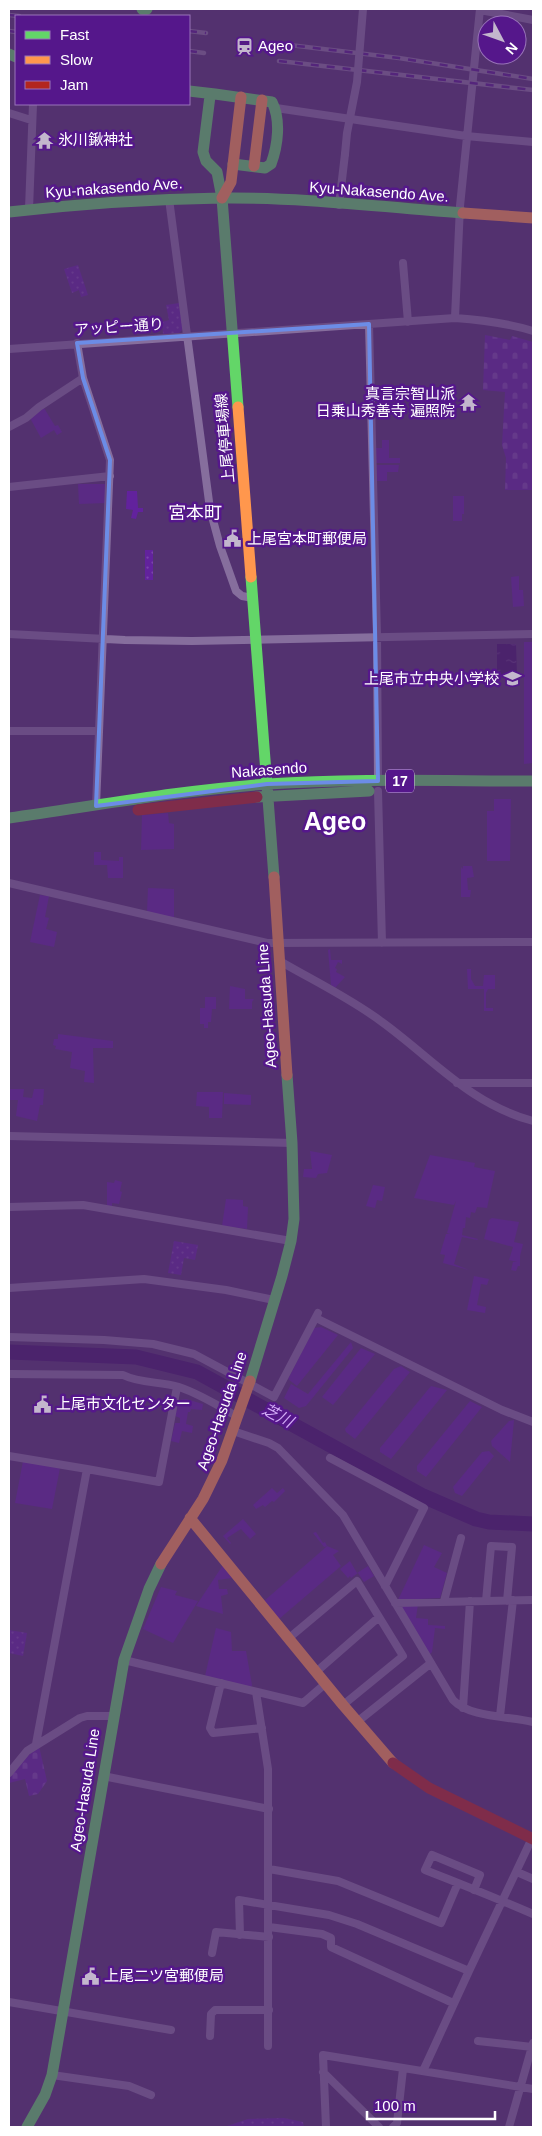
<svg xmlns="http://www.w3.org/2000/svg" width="542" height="2136" viewBox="0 0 542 2136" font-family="Helvetica,'Noto Sans JP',sans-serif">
	<defs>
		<pattern id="grass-dots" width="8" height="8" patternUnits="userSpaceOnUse" patternTransform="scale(1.25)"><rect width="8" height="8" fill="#62229d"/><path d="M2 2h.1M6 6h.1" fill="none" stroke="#7a43ac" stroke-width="1.8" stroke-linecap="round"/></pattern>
		<pattern id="cemetery-stones" width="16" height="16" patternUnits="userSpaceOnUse" patternTransform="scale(1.25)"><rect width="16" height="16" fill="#62229d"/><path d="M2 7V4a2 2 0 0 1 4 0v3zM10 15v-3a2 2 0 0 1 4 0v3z" fill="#7a43ac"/></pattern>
		<pattern id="water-ripples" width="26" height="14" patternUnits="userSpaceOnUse" patternTransform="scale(1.25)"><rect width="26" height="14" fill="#411269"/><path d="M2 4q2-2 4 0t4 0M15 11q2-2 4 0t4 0" fill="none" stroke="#5e3680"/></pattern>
	</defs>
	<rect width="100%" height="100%" fill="#533270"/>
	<path fill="url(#grass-dots)" d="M78,265L88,295L81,297L79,290L72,293L64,269Z
		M179,303L183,329L179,333L163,334L162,322L169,320L166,305Z
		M145,550H153V580H145Z
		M174,1241L198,1245L195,1260L184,1258L181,1275L168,1273Z
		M9,1630L27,1633L23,1656L9,1653Z
		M284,2118L303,2122L304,2127H224L248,2119Z"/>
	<path fill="url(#cemetery-stones)" d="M485,335L510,340L512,336L533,342V490H505L506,458L502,445L505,392L483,390Z
		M39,1746L47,1781L38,1794L29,1796L25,1779L9,1783C9,1771 30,1754 39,1746Z"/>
	<path fill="#62229d" d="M44,408L55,426L58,425L62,432L57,435L54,430L41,438L30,418Z
		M382,440H389V458H400V463H376V448H382Z
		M376,465H399L398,472H387V481H376Z
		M78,484H105L106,503L79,504Z
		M127,491H137L138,508H143V512H138L136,519L131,518L133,510L126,509Z
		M453,496H464V514H462V521H453Z
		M519,576V590H523L524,606L513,607L511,577Z
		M524,642H533V763L524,764Z
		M494,799H511L510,861H487V811H494Z
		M168,813L169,823L174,824V849L141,850L142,815Z
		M94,852H101V860L119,861V857H123V878H108L107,865H94Z
		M463,866H472L474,877L467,878L468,890H471L470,897H461V867L463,869Z
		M148,888L174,889V918L147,912Z
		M40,895L49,896L45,917L49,918L46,929L57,932L54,947L30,942Z
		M330,949L331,960H342V964L338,962L335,968L337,969L336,972L345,977L335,988L331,985L328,950Z
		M467,969H471V979L475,986H483L484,975H495V989H488L486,993V1008H493V1011H484V989H468Z
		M230,986L245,989V999H254L252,1002V1009H229Z
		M205,997H216V1009H212L211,1022H208V1028H204V1024H200V1008H205Z
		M58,1034L113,1041V1048H93L94,1083L84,1082L85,1071L70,1068L72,1052L55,1049L56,1046L53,1045L54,1039H58Z
		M9,1089H24L23,1097L32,1098L34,1089H44L43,1105H40L37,1121L16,1116L18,1100H9V1103Z
		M197,1092H223L222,1118H209V1107L196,1106Z
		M224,1093L251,1095V1105L224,1104Z
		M310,1151L332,1155L327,1173L318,1174L316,1178L303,1177L304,1169H312Z
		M430,1155L475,1163L474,1167L495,1171L487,1208L477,1207L475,1213L471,1212L470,1218L466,1217L465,1228H463L462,1235L478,1239L477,1240L462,1237L454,1264L469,1270L443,1263L445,1255L440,1254L446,1234H450L447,1233L456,1201L454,1205L414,1198Z
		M115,1180L122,1182L120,1191L122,1192L119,1204L112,1203V1207H107V1182L114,1183Z
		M373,1185L385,1187L382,1201L377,1200L375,1208L366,1206Z
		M226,1199L243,1200V1206L248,1207L247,1229L222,1226Z
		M492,1218L519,1222L514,1242L523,1244L520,1256V1266H518L516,1271L511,1270L513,1262H517L509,1260L513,1247L484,1239L489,1220Z
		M474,1276L489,1279L487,1285L481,1284L477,1305L486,1307L485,1313L467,1310Z
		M321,1327L338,1335L297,1386L288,1379L314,1328Z
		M351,1342L353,1348L306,1406L299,1408L284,1398L291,1384L308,1394Z
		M361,1348L375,1354L333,1405L322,1397Z
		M401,1366L410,1372L355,1439L346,1432L345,1429L394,1369Z
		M431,1386L447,1390L391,1459L380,1452V1448Z
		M186,1399L203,1404L202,1410L191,1409L190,1412H188L186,1424L193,1426L192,1433L182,1431L179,1443L171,1441L175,1423H180V1418L175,1416L179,1400Z
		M470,1401L482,1407L426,1477L417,1471V1466Z
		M514,1420L510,1462L492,1446L491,1441L509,1421Z
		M489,1451L494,1456L462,1496L455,1493L453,1487L482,1452Z
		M23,1461L60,1468L52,1509L15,1503Z
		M272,1488L277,1493L283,1488L285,1491L274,1502L272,1501L265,1507L263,1505L256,1509L253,1505Z
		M243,1519L256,1534L250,1539L241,1529L227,1538L231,1543L230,1544L223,1536Z
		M316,1532L323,1543L325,1542L327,1546L339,1551L333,1555L341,1566L279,1619L264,1601L325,1548L327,1546L324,1547L313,1533Z
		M424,1545L442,1553L434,1567L447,1573L440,1598L398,1600Z
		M350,1561L357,1573L368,1566L374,1576L364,1582L358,1573L351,1578L350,1576L348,1578L340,1569Z
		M223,1565L232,1578L218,1580L219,1589H227L228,1594L221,1596L223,1614L196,1606Z
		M161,1587L177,1591L175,1595L198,1601L173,1643L143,1629Z
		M418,1604L416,1618L428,1619V1625L445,1626V1629L435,1628L432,1652L429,1655L401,1608L403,1605Z
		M216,1628L231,1632L232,1651H246L252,1685L251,1688L205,1676Z"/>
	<path fill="url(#water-ripples)" d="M497,644H516L517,676H497Z"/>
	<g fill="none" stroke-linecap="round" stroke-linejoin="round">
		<path stroke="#411269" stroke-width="15" d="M9,1352L136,1357L197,1372L423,1496L476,1519L489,1522L533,1524"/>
		<path stroke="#866e9d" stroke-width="8" d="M480,10L533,20
			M276,108L466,136L533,142
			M9,113L31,120
			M169,199L210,509L220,546L236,591L242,596L253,598
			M339,205L345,154
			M29,209L33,104
			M403,263L408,322
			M455,318L460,206L480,9
			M369,324L377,636L378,781
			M77,343L83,378L110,460L96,806
			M9,349L455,318C483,320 507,323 533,331
			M9,427L26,418L39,407L83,378
			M9,487L110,476
			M9,634L125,640L192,641L533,634
			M9,731H97
			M378,791L382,943
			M9,883L267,943L533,942
			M278,960C312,980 350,998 382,1022C433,1059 470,1104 533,1121
			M457,1083H533
			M9,1136L292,1143
			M9,1207L83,1205L291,1241
			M9,1288L144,1279L226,1290L274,1300
			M316,1318L502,1410L533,1422
			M9,1337L104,1340L153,1344L194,1354L274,1397L318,1313
			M9,1374L123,1375C141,1384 160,1381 179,1387C200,1394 219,1406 238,1417
			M233,1431L269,1443L278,1448L343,1515L453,1700C470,1718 509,1716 533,1722
			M9,1456L87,1469L36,1744
			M330,1458L424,1508L385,1586
			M87,1469L159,1482L177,1387
			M444,1601L461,1538
			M486,1601L491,1546L512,1547L507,1601
			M395,1603L533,1600
			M289,1638L357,1581L403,1656L343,1705
			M124,1660L303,1703L325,1684
			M316,1672L379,1617
			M221,1683L210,1728L213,1733L262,1728
			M256,1692L268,1769V2046
			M463,1708L470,1601
			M500,1716L513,1600
			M357,1722L431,1663
			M9,1773L27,1751L80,1718L87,1716H113
			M103,1776L269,1809
			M269,1869L338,1881L441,1923L458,1883
			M517,1872L533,1879
			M474,1890L480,1875L432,1855L425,1870C461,1884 498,1899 533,1914
			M269,1927L322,1934L331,1938V1947L453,2003
			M240,1935L239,1900L329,1915L357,1924L469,1971L423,2071
			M212,1953L216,1932L269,1937
			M469,1971L533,1836
			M9,2002L171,2030
			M210,2036L211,2014L215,2010H269
			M478,2041L532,2047
			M323,2072L379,2127
			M52,2075L129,2086L151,2095
			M326,2127L323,2055L533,2089
			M393,2127L397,2123L403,2069
			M509,2127L533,2043"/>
		<path stroke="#63d668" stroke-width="11" d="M142,9H147
			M9,54L16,57
			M189,91L215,94
			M233,164L265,168L271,164C278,145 281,120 272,102L215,94L210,96L203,152L206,161L217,172L222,198L238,407
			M9,212C79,204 150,199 221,198C301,197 383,207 463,213
			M251,577L274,877
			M257,797L369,791
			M9,818C95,806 181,790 268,784C356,778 445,781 533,781
			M250,1381L282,1276L291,1241L294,1219L292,1143L287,1075
			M27,2127L45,2095L52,2075L124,1660L149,1589L161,1564"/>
		<path stroke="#ff974d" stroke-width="11" d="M254,166L262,100
			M222,198L231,182L241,97
			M463,213L533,218
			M238,407L251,577
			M274,877L287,1075
			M190,1518L343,1705L393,1763
			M161,1564L203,1499L222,1460L250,1381"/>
		<path stroke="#b3261e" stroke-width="11" d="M138,810L257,797
			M393,1763L429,1788L533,1839"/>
		<defs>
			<path id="rail" d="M9,15L19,16
				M9,31L16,32
				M189,31L206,33
				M281,44L399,58L533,79
				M189,51L204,53
				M279,61L533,90"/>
		</defs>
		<use href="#rail" stroke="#876f9c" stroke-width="4.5"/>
		<use href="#rail" stroke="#55178b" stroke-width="2.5" stroke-dasharray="8" stroke-linecap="butt"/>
		<path stroke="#866e9d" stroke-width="8" d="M345,154L347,133L357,82L363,9"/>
	</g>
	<path d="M0 0H542V2136H0ZM369,324L378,781L267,784L96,806L110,460L83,378L77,343Z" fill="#533270" fill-opacity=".55" fill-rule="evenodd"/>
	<path fill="none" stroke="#6c8ce6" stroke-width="4" stroke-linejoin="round" d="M369,324L378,781L267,784L96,806L110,460L83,378L77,343Z"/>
	<defs>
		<symbol id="station-bare" viewBox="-9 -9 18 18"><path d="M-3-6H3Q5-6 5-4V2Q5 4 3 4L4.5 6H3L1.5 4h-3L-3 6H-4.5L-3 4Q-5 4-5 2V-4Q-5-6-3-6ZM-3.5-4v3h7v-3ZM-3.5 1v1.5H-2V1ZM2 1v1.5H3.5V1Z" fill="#c3b7cd" stroke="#55178b" stroke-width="2.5" paint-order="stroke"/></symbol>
		<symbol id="temple-bare" viewBox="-9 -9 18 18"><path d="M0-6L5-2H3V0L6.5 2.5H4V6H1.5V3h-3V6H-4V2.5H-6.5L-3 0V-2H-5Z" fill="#c3b7cd" stroke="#55178b" stroke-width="2.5" paint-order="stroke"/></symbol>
		<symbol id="civic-bare" viewBox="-9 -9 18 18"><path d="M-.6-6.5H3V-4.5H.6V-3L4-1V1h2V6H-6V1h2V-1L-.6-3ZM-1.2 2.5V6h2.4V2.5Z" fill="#c3b7cd" stroke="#55178b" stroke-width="2.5" paint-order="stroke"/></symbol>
		<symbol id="school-bare" viewBox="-9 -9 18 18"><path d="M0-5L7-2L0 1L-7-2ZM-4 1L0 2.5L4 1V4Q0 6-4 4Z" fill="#c3b7cd" stroke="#55178b" stroke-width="2.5" paint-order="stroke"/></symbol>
	</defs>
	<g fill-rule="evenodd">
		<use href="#station-bare" x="232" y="34" width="25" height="25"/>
		<use href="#temple-bare" x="32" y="128" width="25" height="25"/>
		<use href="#temple-bare" x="456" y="390" width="25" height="25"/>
		<use href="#civic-bare" x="220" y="526" width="25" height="25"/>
		<use href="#school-bare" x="500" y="666" width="25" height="25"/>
		<use href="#civic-bare" x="30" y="1392" width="25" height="25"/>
		<use href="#civic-bare" x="78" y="1964" width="25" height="25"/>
	</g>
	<g text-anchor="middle" stroke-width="5" stroke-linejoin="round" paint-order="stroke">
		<rect fill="#55178b" stroke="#ccb9dc" stroke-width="1" x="386" y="769.5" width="28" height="23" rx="4"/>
		<g font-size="14" font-weight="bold" fill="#fff">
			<text x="400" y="786">17</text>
		</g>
		<g font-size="15" fill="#fff" stroke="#55178b" text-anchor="start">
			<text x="258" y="51">Ageo</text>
			<text x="58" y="145">氷川鍬神社</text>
			<text x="455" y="399" text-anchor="end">真言宗智山派<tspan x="455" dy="17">日乗山秀善寺 遍照院</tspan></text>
			<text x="247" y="544">上尾宮本町郵便局</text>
			<text x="499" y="684" text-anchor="end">上尾市立中央小学校</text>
			<text x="56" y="1409">上尾市文化センター</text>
			<text x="104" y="1981">上尾二ツ宮郵便局</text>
		</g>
		<g font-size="15" fill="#fff" stroke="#55178b">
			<text transform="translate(114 188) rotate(-4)" y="5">Kyu-nakasendo Ave.</text>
			<text transform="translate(379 192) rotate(4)" y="5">Kyu-Nakasendo Ave.</text>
			<text transform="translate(119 327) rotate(-4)" y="5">アッピー通り</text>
			<text transform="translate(225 438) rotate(-95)" y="5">上尾停車場線</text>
			<text transform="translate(269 770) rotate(-4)" y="5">Nakasendo</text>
			<text transform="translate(267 1006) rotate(-94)" y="5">Ageo-Hasuda Line</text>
			<text transform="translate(222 1411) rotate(-71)" y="5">Ageo-Hasuda Line</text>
			<text transform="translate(85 1790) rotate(-81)" y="5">Ageo-Hasuda Line</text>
		</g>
		<g font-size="16" font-style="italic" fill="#d2acf6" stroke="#55178b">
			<text transform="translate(278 1415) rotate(28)" y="6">芝川</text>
		</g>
		<g font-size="18" fill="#fff" stroke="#55178b">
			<text x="195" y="519">宮本町</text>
		</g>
		<g font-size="25" font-weight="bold" fill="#fff" stroke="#55178b">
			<text x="335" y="830">Ageo</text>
		</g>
	</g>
	<rect width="542" height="2136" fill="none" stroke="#ffffff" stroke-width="20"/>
	<rect x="15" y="15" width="175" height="90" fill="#55178b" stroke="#9974b9"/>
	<rect x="25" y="31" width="25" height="8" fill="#63d668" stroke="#9974b9"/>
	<text x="60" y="40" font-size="15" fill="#ffffff">Fast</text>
	<rect x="25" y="56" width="25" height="8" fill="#ff974d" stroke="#9974b9"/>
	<text x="60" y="65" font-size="15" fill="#ffffff">Slow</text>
	<rect x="25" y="81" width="25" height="8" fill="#b3261e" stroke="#9974b9"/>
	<text x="60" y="90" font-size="15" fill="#ffffff">Jam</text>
	<g transform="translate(502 40) rotate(131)"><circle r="24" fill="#55178b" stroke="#9974b9"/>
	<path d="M0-4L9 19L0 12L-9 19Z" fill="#c3b7cd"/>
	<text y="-8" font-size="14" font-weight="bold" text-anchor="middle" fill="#ffffff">N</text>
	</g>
	<path d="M367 2111v8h128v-8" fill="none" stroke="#ffffff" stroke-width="2.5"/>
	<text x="374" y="2111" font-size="15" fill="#ffffff" stroke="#55178b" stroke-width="4" paint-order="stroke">100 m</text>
</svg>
